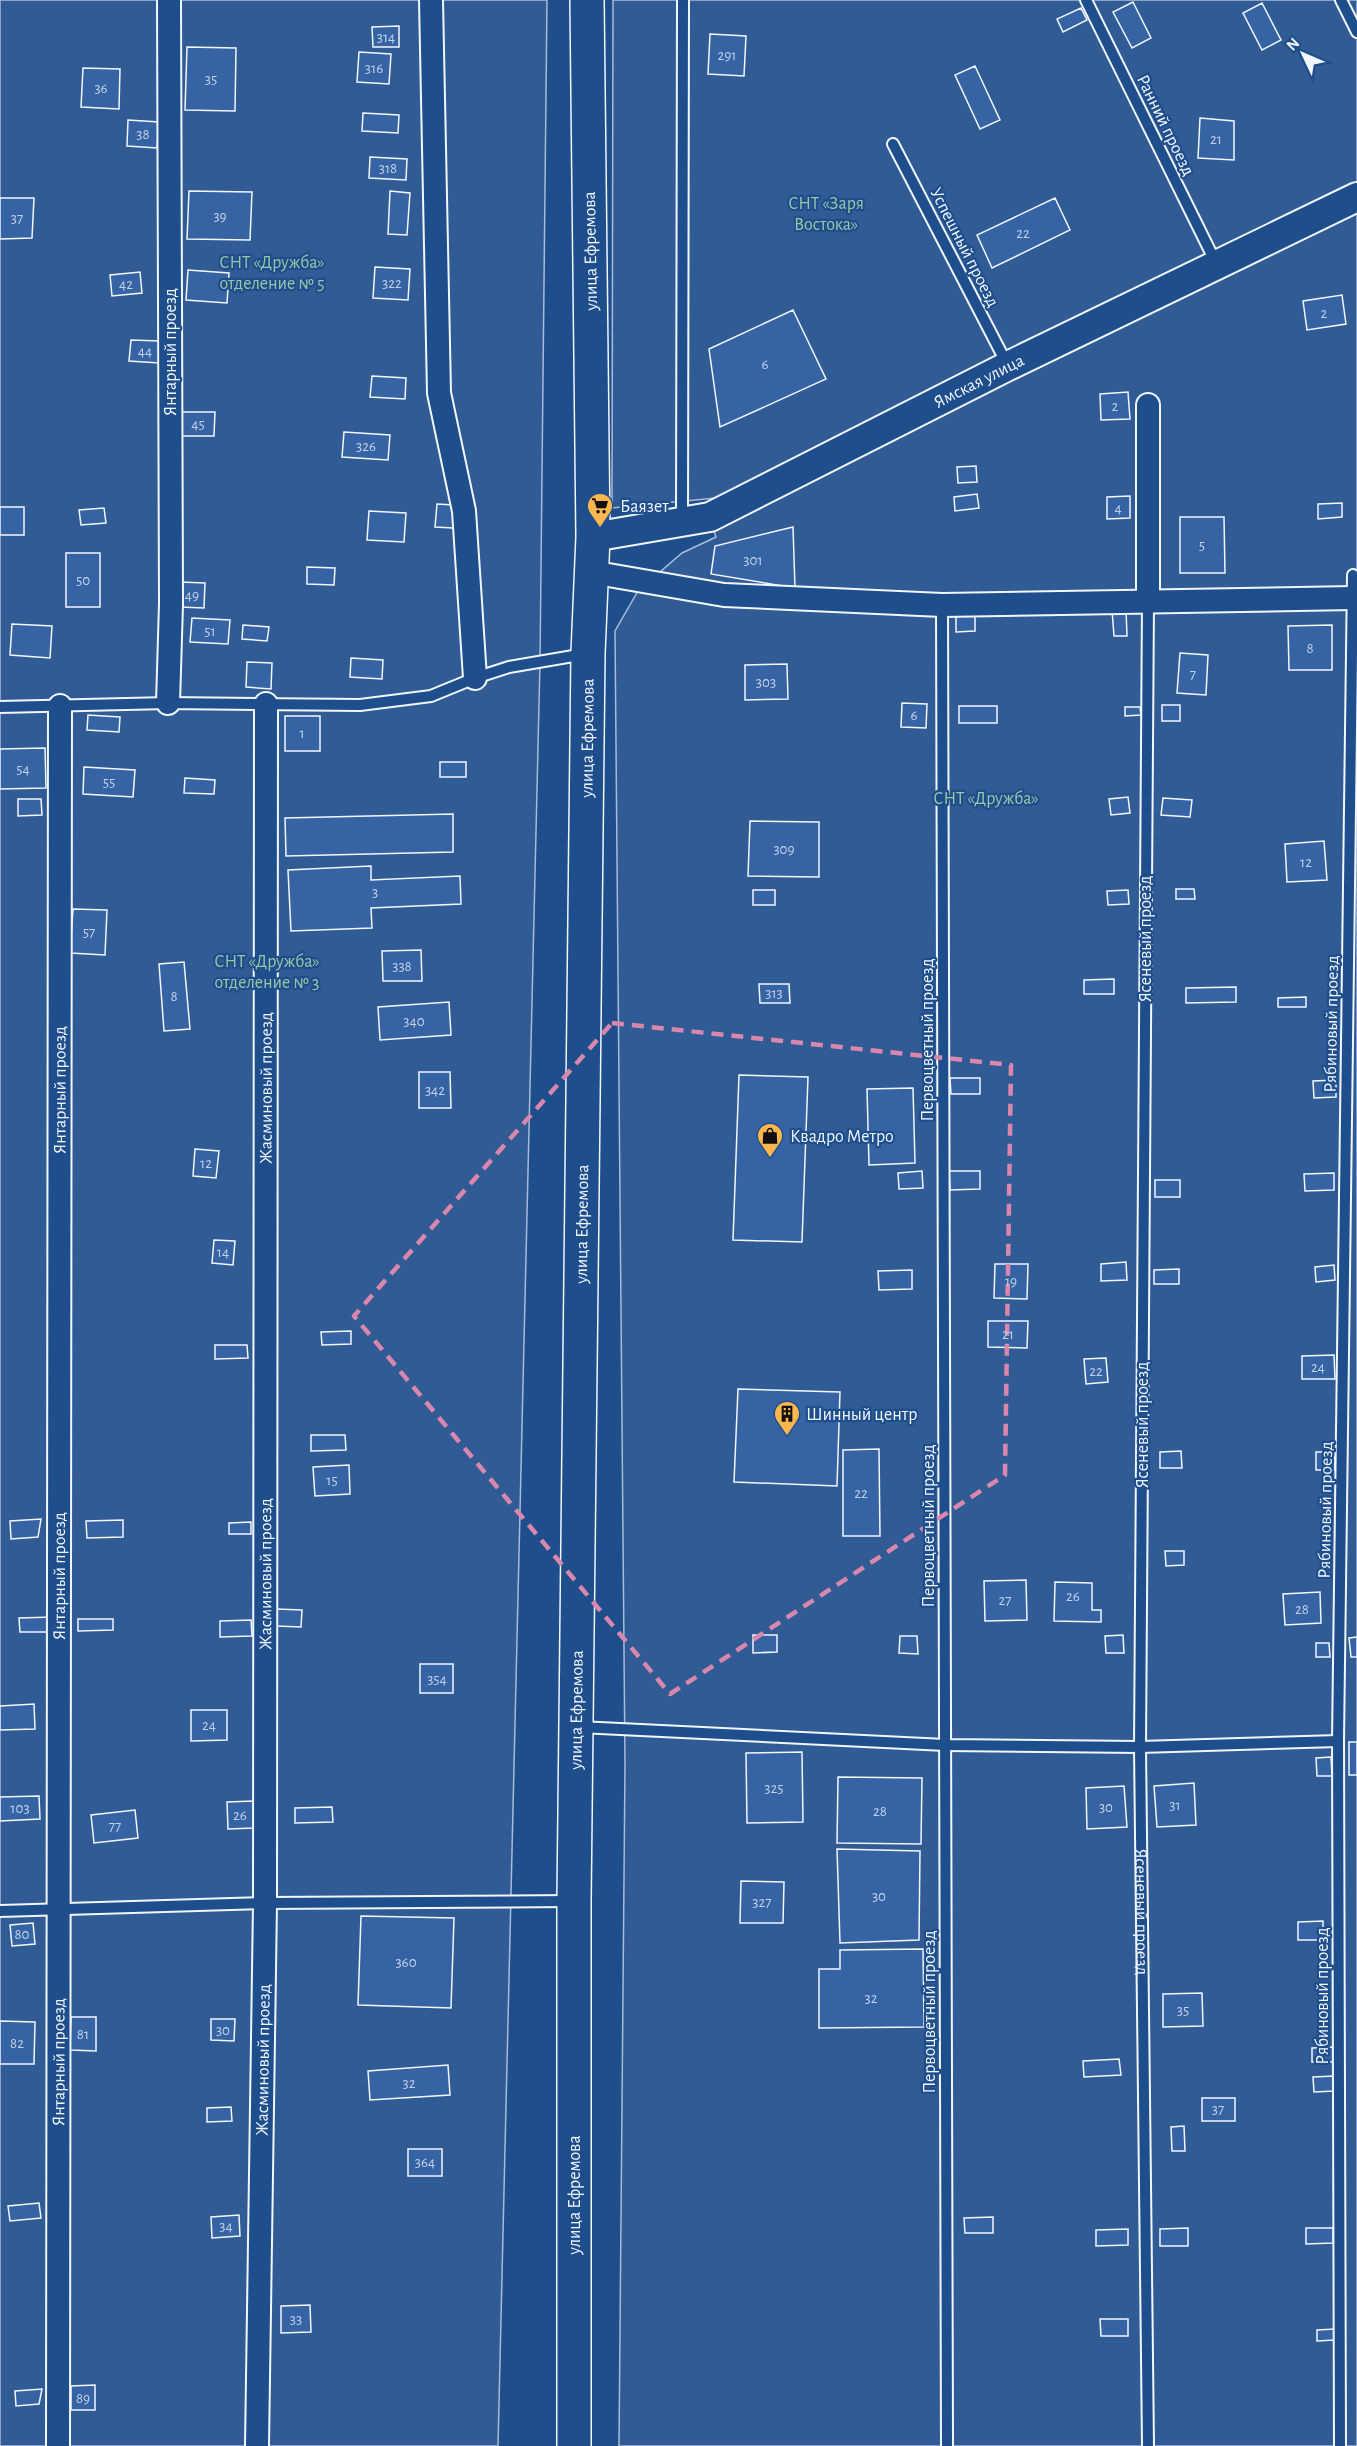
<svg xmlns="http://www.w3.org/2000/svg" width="1357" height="2446" viewBox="0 0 1357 2446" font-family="'Alegreya Sans',sans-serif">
	<rect width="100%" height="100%" fill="#1f4e8c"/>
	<path fill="#305b95" stroke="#a8bbd7" stroke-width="1.5" d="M0,0H547L540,662L498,2446H0Z
		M613,0H1357V197L716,498L612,508Z
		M1357,200V2446H619L625,1764L615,631L638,591L682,553L716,537L711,521Z"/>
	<path fill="#3563a3" stroke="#f2f6ff" stroke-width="1.5" d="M1133,2L1151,38L1132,48L1113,12Z
		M1262,3L1281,40L1262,50L1243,13Z
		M1081,8L1087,20L1063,32L1057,19Z
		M399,26V47H373L372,27Z
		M710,34L746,36L744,76L708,74Z
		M187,47L236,48L235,111L185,110Z
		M359,52L391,54L389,84L357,82Z
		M975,66L1000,120L980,129L955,75Z
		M83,68L120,69L119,109L81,107Z
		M363,113L399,115L398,133L362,131Z
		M1200,118L1234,121V160L1198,158Z
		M128,120L159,122L157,148L127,146Z
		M370,157L407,159L406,180L369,178Z
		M189,191L252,192L250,240L187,239Z
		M390,191L410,193L407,235L388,234Z
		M0,198H34L32,238L0,239Z
		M1055,198L1070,230L992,268L977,235Z
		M375,267L410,269L408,300L373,298Z
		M188,270L229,273L227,303L186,300Z
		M140,272L142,293L112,296L110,275Z
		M1342,295L1346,324L1307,330L1303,301Z
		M793,310L826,379L720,427L709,349Z
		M131,340L160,341L159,363L129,361Z
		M372,376L406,378L405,399L370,397Z
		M1128,392L1130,419L1101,420L1100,394Z
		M181,412H215L214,436H181Z
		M344,432L390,435L388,460L342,457Z
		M976,466L977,482L958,483L957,467Z
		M977,494L979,508L955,511L954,497Z
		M1130,496V518L1107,519V497Z
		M1342,503V517L1318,519V504Z
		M437,504L454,505L453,528L435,527Z
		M0,507H24V535H0Z
		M104,508L106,523L81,525L79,510Z
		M369,511L406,513L404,542L367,540Z
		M1180,517H1224L1225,573H1180Z
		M793,527L795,588L711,574L715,546Z
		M66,553H100V607H66Z
		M307,567L335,568L334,585L307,584Z
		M180,582L205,583L204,608L180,607Z
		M1126,609L1127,636H1114L1112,610Z
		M956,614H975V631L956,632Z
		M192,618L230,620L228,644L190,642Z
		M12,624L52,626L50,658L10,655Z
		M243,625L269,627L267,641L242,639Z
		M1332,625V670H1289L1288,626Z
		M1180,653L1208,655L1206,695L1177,693Z
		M351,658L383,660L382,679L350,677Z
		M247,662L272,663L271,689L246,687Z
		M787,664L788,699L745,700V665Z
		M902,703L927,704L926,728L901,727Z
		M1162,705H1180V721H1162Z
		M959,706H997V723H959Z
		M1125,707H1140L1141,715L1125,716Z
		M88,715L120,717L119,732L87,730Z
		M285,716H320V751H285Z
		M45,748L46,788L0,789V749Z
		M440,762H466V777H440Z
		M84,767L135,770L133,797L83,794Z
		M185,778L215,780L214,794L184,793Z
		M1128,797L1130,813L1111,815L1109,799Z
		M1163,798L1192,800L1190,817L1161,815Z
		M18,799H41L42,815L18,816Z
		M453,814V852L286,856L285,818Z
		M750,821L819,822V877L748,876Z
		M1324,841L1327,880L1287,882L1285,844Z
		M371,866V880L460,876L461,904L371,908L372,928L291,931L288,870Z
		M1176,889H1194L1195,899H1176Z
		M753,890H775V905H753Z
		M1128,890L1129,904L1108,905L1107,891Z
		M73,909L107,910L105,955L70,953Z
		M421,950L422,981H383L382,951Z
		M184,962L190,1029L164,1031L159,964Z
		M1114,979V994H1084V980Z
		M759,984H789L790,1003H760Z
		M1236,987V1002L1186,1003V988Z
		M1306,997V1007H1278V998Z
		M449,1002L451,1035L380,1040L378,1007Z
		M419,1072H450L451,1108H419Z
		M739,1075L808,1077L802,1242L733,1240Z
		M950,1078H980V1094H951Z
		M1336,1080V1097L1314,1098L1313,1081Z
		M913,1088L915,1163L869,1165L867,1089Z
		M195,1149L219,1151L216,1178L193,1176Z
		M922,1171L923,1188L899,1189L898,1173Z
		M949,1171H980V1189L950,1190Z
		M1334,1173V1190L1305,1191L1304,1174Z
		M1155,1180H1180V1197H1155Z
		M214,1240L235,1241L233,1265L212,1263Z
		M1126,1262L1127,1280L1101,1281V1264Z
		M995,1264H1028L1027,1299L994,1298Z
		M1334,1265L1335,1280L1316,1282L1315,1267Z
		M1179,1269V1284H1154V1270Z
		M912,1270V1289L879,1290L878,1271Z
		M988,1321H1028L1027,1348L988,1347Z
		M351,1331V1344L322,1345L321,1332Z
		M215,1345H247L248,1358L215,1359Z
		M1334,1355L1335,1379H1302V1356Z
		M1106,1358L1108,1382L1086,1384L1084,1359Z
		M738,1389L840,1392L837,1486L734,1482Z
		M311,1435H345L346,1450L311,1451Z
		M879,1449L880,1536H843V1450Z
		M1181,1451L1182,1468H1160V1452Z
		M1316,1452H1334L1335,1470H1316Z
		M349,1465L350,1494L315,1496L313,1467Z
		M41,1519L38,1537L11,1539L10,1521Z
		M123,1520V1537L87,1538L86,1521Z
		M251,1522V1534H229V1523Z
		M1165,1551H1184V1565L1166,1566Z
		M1026,1580L1027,1620L985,1621L984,1581Z
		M1055,1582L1092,1583V1610H1101V1622L1054,1621Z
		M1320,1592L1321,1623L1285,1625L1283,1594Z
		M276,1609L302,1610L301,1627L276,1626Z
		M53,1617V1632H20L19,1618Z
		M78,1619H113V1630L78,1631Z
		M251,1620L252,1636L220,1637V1621Z
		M753,1635H777V1652L753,1653Z
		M1123,1635L1124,1653H1106L1105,1636Z
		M900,1636H917L918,1654L899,1653Z
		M1357,1637V1657H1351L1349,1638Z
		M1316,1643H1329L1330,1657H1316Z
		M420,1664H453V1693H420Z
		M34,1704L35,1729L0,1730V1706Z
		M191,1710H227V1740L191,1741Z
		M1349,1742H1357V1775H1349Z
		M802,1752L803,1822L747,1823L746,1753Z
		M1331,1757L1332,1776H1317L1316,1758Z
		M838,1777L922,1778L921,1844L837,1843Z
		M1194,1783L1196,1825L1157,1827L1154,1786Z
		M1124,1786L1127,1827L1087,1829L1086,1788Z
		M39,1796L40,1819L0,1821V1797Z
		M253,1801L254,1828L228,1829L227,1802Z
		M332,1807L333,1822L295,1823V1808Z
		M135,1810L138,1838L94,1843L91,1815Z
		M837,1849L920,1851L919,1940L840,1943Z
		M741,1881L784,1882L783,1923H740Z
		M361,1916L454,1918L451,2008L358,2005Z
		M1323,1921V1940H1298V1922Z
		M33,1923L35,1944L12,1946L10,1925Z
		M923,1949L924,2027L819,2028V1969H840V1950Z
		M1202,1993L1203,2026L1163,2027V1994Z
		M71,2017H96V2051L70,2050Z
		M211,2019H235L234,2041L211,2040Z
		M0,2021L35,2022L34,2064H0Z
		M1336,2047V2062H1312V2048Z
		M1119,2059L1121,2075L1084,2077L1083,2061Z
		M448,2065L450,2095L370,2100L368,2071Z
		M1334,2076L1335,2091L1314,2092L1313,2077Z
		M1202,2098H1235V2121H1202Z
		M231,2107L232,2121L207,2122V2108Z
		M1184,2126L1185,2151H1172L1171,2127Z
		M408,2149H442V2176H408Z
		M39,2203L41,2218L10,2221L8,2206Z
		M239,2215L240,2236L212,2238L211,2217Z
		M993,2217V2233H965L964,2218Z
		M1188,2228V2246H1160V2229Z
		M1306,2228H1333V2243L1306,2244Z
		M1128,2229V2245L1096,2246V2230Z
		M310,2305L311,2332L281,2333V2306Z
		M1100,2319H1128V2336H1101Z
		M1335,2329V2340L1317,2341V2330Z
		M95,2385V2410H71V2386Z
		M42,2389L39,2404L16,2406L15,2391Z"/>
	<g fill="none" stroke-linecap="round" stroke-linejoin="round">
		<defs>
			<g id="service">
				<path d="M1086,0L1216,263"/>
				<path d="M1341,0L1357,32"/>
				<path d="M893,144L1008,366"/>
				<path d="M682,522L683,0"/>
				<path id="s1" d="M1148,602L1140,1747L1148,2446"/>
				<path d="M942,605L947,2446"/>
				<path d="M0,707L168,703L360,705L431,696L475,678L509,667L585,654"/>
				<path d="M579,1727L945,1745L1140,1747L1338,1741"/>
				<path d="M0,1911L265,1903L571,1901"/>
				<path d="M1340,2446L1338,1741L1353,575"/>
			</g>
			<g id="minor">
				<path d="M431,0L439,393L464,511L475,678"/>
				<path d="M591,572L724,595L942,605L1353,598"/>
				<path d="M1148,602V405"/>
				<path d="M168,703L171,604L169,0"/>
				<path id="s2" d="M58,2446L60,706"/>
				<path id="s3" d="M257,2446L265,1903L266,704"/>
			</g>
			<g id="tertiary">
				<path id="s4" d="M593,537L710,517L1008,366L1357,197"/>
			</g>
			<g id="primary">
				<path id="s5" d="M574,2446V1901L588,653L593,537L587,0"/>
			</g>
		</defs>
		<use href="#service" stroke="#f2f6ff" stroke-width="14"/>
		<use href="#minor" stroke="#f2f6ff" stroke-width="26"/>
		<use href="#tertiary" stroke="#f2f6ff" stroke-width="32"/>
		<use href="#primary" stroke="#f2f6ff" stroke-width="36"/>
		<use href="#service" stroke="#1f4e8c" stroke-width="10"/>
		<use href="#minor" stroke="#1f4e8c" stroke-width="22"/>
		<use href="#tertiary" stroke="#1f4e8c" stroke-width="28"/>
		<use href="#primary" stroke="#1f4e8c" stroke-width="33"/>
	</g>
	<path fill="none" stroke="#da87ad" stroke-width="4.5" stroke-dasharray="12 8" stroke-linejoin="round" d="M612,1023L1011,1065L1005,1475L670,1694L354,1316Z"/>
	<defs>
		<symbol id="supermarket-pin" viewBox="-11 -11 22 30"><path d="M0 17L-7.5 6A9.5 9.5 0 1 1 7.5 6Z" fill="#ffb74d" stroke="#1f4e8c"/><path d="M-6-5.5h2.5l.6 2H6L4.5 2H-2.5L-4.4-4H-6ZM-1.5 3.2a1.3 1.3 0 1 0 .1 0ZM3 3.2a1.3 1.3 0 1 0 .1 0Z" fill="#111"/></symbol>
		<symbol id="shop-pin" viewBox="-11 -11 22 30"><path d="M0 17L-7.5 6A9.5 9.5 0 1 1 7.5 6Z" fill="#ffb74d" stroke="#1f4e8c"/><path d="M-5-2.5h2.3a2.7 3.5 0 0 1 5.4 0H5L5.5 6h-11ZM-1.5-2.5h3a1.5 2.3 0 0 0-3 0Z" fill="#111"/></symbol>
		<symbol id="building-pin" viewBox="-11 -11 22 30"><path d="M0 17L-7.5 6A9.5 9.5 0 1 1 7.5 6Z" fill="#ffb74d" stroke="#1f4e8c"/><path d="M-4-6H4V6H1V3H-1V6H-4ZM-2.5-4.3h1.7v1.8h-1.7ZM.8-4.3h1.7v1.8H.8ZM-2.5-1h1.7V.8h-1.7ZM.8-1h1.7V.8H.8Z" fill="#111"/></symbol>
	</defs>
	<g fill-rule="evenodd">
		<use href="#supermarket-pin" x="585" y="491" width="30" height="40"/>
		<use href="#shop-pin" x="755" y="1121" width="30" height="40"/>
		<use href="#building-pin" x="772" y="1399" width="30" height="40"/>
	</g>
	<g text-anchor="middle" stroke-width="4.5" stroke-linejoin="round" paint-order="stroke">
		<g font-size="15" fill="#c3d1e8">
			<text x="386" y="42">314</text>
			<text x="727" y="60">291</text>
			<text x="374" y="73">316</text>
			<text x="211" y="84">35</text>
			<text x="101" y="93">36</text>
			<text x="143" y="139">38</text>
			<text x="1216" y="144">21</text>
			<text x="388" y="173">318</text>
			<text x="220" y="221">39</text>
			<text x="17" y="223">37</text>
			<text x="1023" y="238">22</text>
			<text x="392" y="288">322</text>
			<text x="126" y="289">42</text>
			<text x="1324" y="318">2</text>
			<text x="145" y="356">44</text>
			<text x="765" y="369">6</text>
			<text x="1115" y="411">2</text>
			<text x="198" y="429">45</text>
			<text x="366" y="451">326</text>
			<text x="1118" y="513">4</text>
			<text x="1202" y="550">5</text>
			<text x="753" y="565">301</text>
			<text x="83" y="585">50</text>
			<text x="192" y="600">49</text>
			<text x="210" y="636">51</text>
			<text x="1310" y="653">8</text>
			<text x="1193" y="679">7</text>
			<text x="766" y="687">303</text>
			<text x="914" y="720">6</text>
			<text x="302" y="738">1</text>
			<text x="23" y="774">54</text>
			<text x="109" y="787">55</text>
			<text x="784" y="854">309</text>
			<text x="1306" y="867">12</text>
			<text x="375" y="897">3</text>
			<text x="89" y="937">57</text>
			<text x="402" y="971">338</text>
			<text x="774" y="998">313</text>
			<text x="174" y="1001">8</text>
			<text x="414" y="1026">340</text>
			<text x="435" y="1095">342</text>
			<text x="206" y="1168">12</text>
			<text x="223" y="1257">14</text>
			<text x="1011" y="1286">19</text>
			<text x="1008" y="1339">21</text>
			<text x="1318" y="1372">24</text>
			<text x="1096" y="1376">22</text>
			<text x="332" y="1485">15</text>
			<text x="861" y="1498">22</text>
			<text x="1073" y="1601">26</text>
			<text x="1005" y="1605">27</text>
			<text x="1302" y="1614">28</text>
			<text x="437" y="1684">354</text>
			<text x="209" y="1730">24</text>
			<text x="774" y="1793">325</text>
			<text x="1175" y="1810">31</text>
			<text x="1106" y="1812">30</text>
			<text x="20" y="1813">103</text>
			<text x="880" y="1816">28</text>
			<text x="240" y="1820">26</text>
			<text x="115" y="1831">77</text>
			<text x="879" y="1901">30</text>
			<text x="762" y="1907">327</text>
			<text x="22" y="1939">80</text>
			<text x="406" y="1967">360</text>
			<text x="871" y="2003">32</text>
			<text x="1183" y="2015">35</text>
			<text x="223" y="2035">30</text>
			<text x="83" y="2039">81</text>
			<text x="17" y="2048">82</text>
			<text x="409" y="2088">32</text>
			<text x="1218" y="2114">37</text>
			<text x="425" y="2167">364</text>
			<text x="226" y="2231">34</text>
			<text x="296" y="2324">33</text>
			<text x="83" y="2403">89</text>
		</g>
		<g font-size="18" fill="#f2f6ff" stroke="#1f4e8c">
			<text transform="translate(1166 125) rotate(64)" y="6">Ранний проезд</text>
			<text transform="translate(965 247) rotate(63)" y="6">Успешный проезд</text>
			<text transform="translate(590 251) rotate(-91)" y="6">улица Ефремова</text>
			<text transform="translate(170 352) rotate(-90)" y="6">Янтарный проезд</text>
			<text dy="6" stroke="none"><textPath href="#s4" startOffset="420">Ямская улица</textPath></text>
			<text dy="6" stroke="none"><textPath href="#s5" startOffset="1708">улица Ефремова</textPath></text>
			<text transform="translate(1145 939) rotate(-90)" y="6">Ясеневый проезд</text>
			<text transform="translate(1331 1024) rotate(-89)" y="6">Рябиновый проезд</text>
			<text transform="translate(927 1040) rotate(-90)" y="6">Первоцветный проезд</text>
			<text dy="6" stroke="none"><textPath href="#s3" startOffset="1358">Жасминовый проезд</textPath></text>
			<text dy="6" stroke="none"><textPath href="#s2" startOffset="1356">Янтарный проезд</textPath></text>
			<text dy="6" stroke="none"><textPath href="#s5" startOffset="1222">улица Ефремова</textPath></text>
			<text transform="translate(1142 1425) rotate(-90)" y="6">Ясеневый проезд</text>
			<text transform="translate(1325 1510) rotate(-89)" y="6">Рябиновый проезд</text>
			<text transform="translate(928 1526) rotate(-90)" y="6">Первоцветный проезд</text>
			<text dy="6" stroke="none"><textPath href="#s3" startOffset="872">Жасминовый проезд</textPath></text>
			<text dy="6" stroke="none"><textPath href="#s2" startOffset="870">Янтарный проезд</textPath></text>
			<text dy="6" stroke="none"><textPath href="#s5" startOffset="736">улица Ефремова</textPath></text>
			<text dy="6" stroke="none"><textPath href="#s1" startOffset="1310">Ясеневый проезд</textPath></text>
			<text transform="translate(1322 1996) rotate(-90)" y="6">Рябиновый проезд</text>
			<text transform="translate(929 2012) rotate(-90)" y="6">Первоцветный проезд</text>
			<text dy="6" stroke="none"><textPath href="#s3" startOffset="386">Жасминовый проезд</textPath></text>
			<text dy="6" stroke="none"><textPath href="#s2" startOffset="384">Янтарный проезд</textPath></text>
			<text transform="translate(574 2195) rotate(-90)" y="6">улица Ефремова</text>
		</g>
		<g font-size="18" fill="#97c8a6" stroke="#1f4e8c">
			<text x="826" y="209">СНТ «Заря<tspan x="826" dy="21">Востока»</tspan></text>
			<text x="272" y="268">СНТ «Дружба»<tspan x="272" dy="21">отделение № 5</tspan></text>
			<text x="986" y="804">СНТ «Дружба»</text>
			<text x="267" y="967">СНТ «Дружба»<tspan x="267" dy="21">отделение № 3</tspan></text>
		</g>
		<g font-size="18" fill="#f2f6ff" stroke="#1f4e8c" text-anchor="start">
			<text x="620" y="512">Баязет</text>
			<text x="790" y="1142">Квадро Метро</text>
			<text x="806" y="1420">Шинный центр</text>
		</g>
	</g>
	<g transform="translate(1303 54) rotate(314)" stroke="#1f4e8c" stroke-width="4.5" paint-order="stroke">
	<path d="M0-4.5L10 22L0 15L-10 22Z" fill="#f2f6ff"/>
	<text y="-9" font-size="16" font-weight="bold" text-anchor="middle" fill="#f2f6ff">N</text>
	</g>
</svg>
